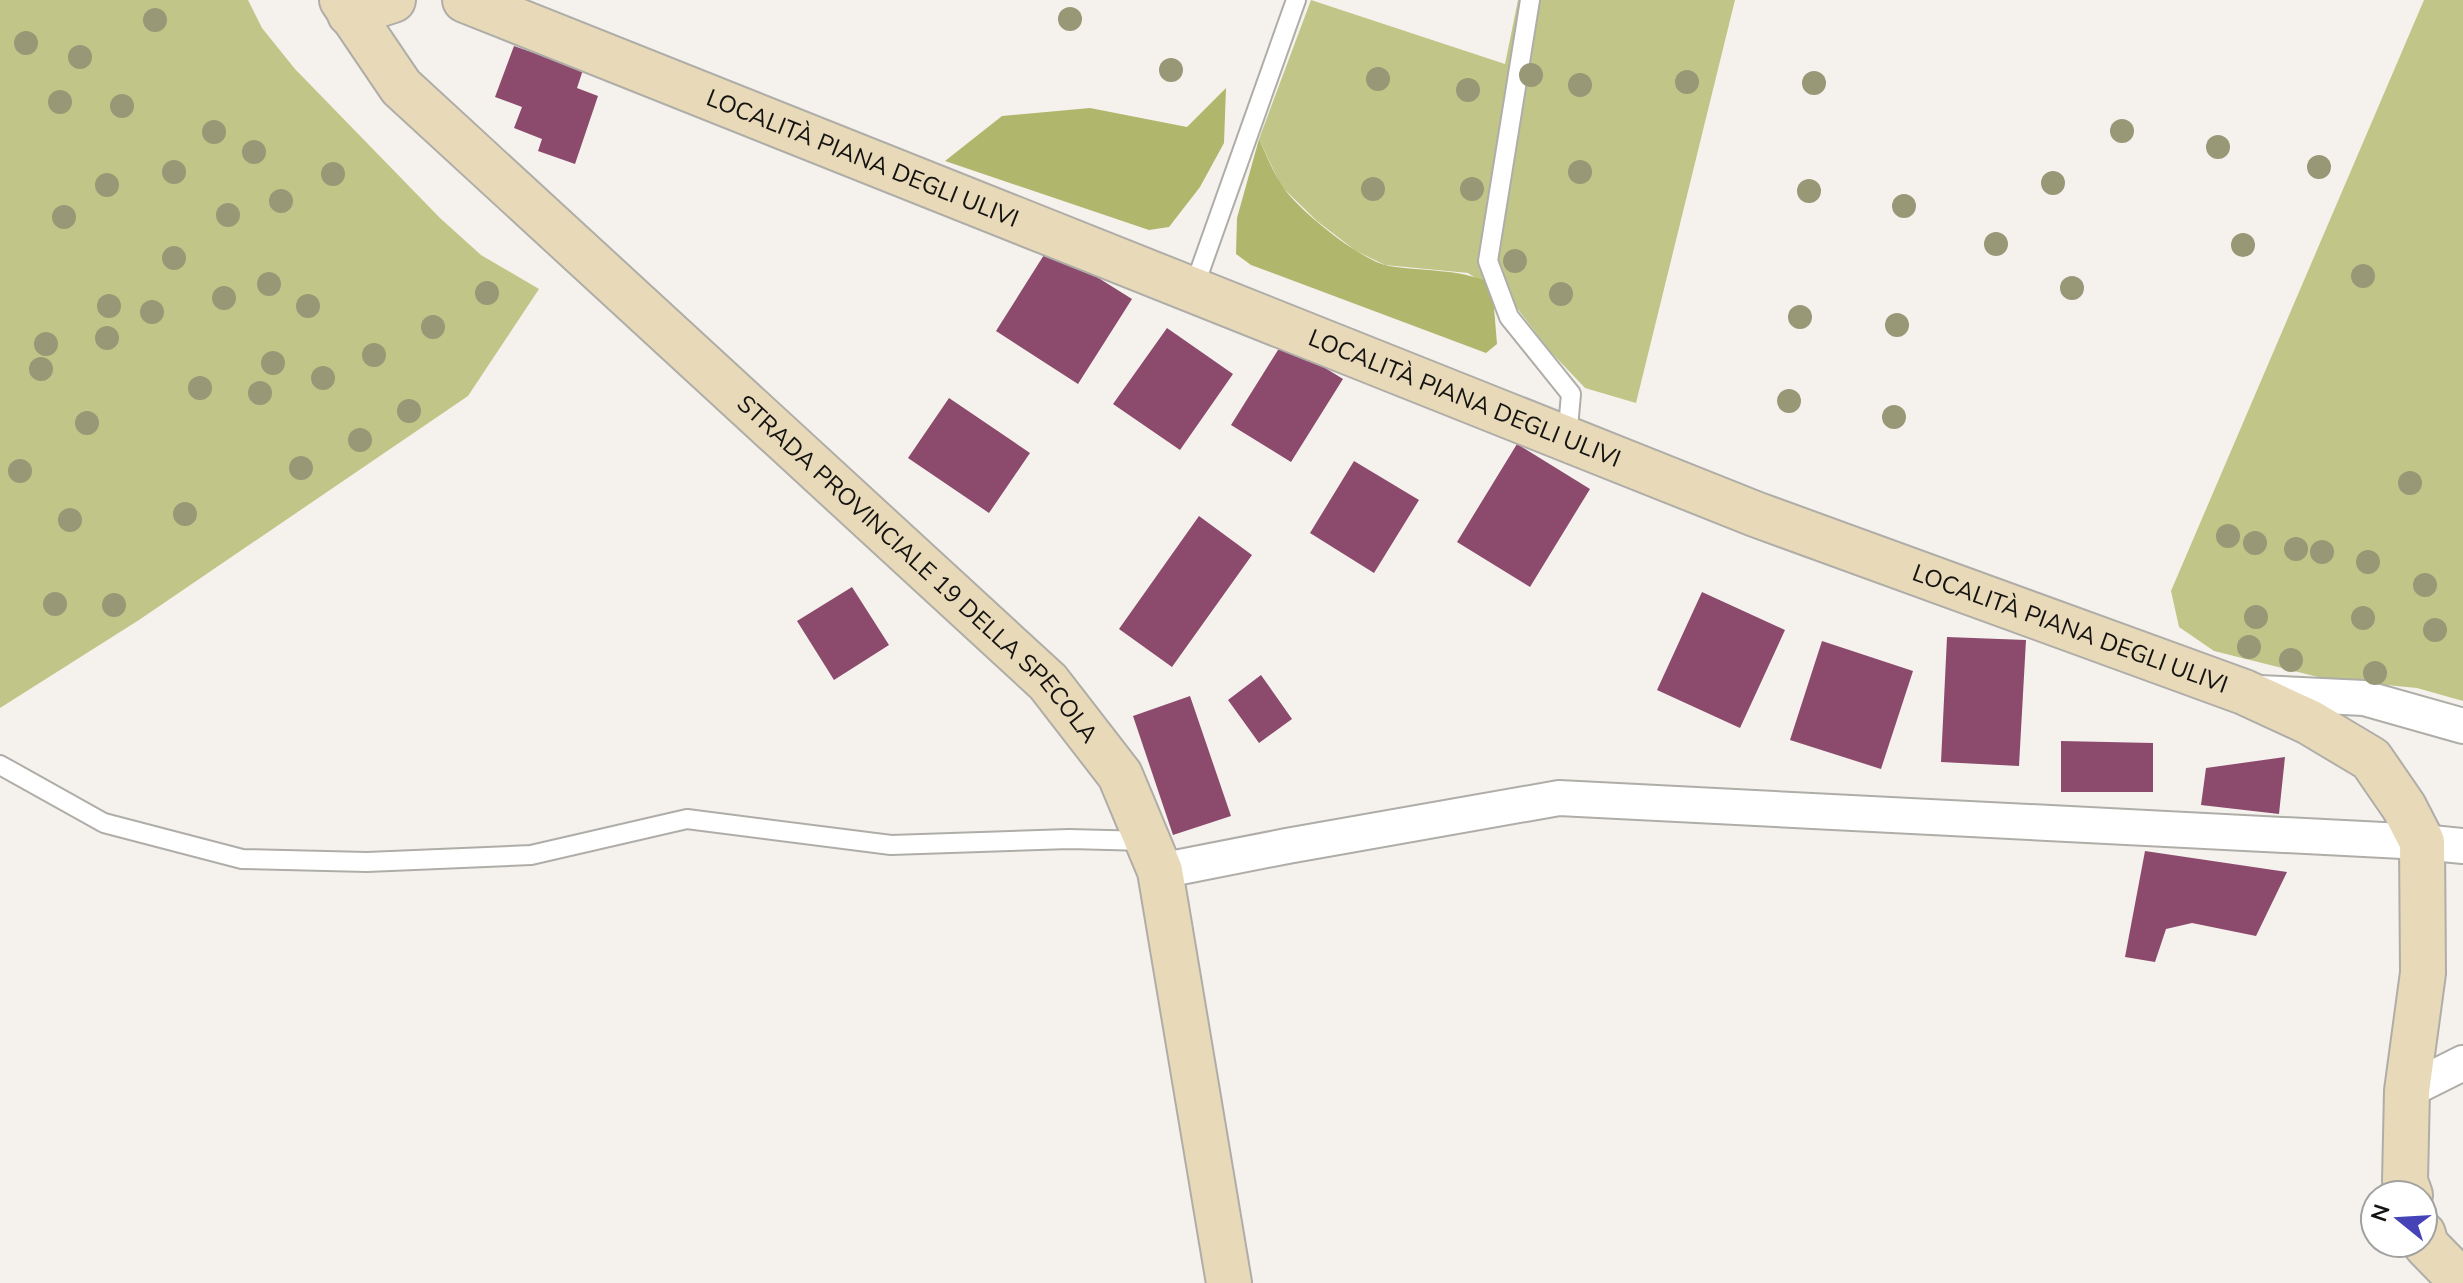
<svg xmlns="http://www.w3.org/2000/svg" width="2463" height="1283" viewBox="0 0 2463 1283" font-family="'Nunito Sans',sans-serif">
	<rect width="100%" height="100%" fill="#f5f2ed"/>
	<path fill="#c1c688" d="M0,0H248L262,28L295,69L440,218L481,255L539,289L468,396L139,620L0,708Z
		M1311,0L1505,64L1518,0H1735L1636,403L1585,388L1549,350L1513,303L1468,273L1385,265L1356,251L1317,221L1281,186L1259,139Z
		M2424,0H2463V701L2417,688L2326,679L2214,651L2179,627L2171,591Z"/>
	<path fill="#b1b66d" d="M1226,88L1224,143L1200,187L1169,227L1149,230L945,161L1002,116L1090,108L1187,127Z
		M1259,139C1266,154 1272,170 1281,184C1295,208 1361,261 1389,266C1427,272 1455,268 1492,283L1497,344L1486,353L1251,265L1236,254L1237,218Z"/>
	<path fill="#8c4b6d" d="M514,46L583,70L577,88L598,96L575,164L538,151L542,139L514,128L522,107L495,97Z
		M1049,247L1132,299L1078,384L996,331Z
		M1167,328L1233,374L1180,450L1113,404Z
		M1283,342L1343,379L1291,462L1231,425Z
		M949,398L1030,453L989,513L908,458Z
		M1517,444L1590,489L1530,587L1457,542Z
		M1354,461L1419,500L1374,573L1310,533Z
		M1199,516L1252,555L1172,667L1119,629Z
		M852,587L889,645L834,680L797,621Z
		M1702,592L1785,630L1740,728L1657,690Z
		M1947,637L2026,640L2019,766L1941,762Z
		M1822,641L1913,671L1881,769L1790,740Z
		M1261,675L1292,719L1259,743L1228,700Z
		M1190,696L1231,816L1173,835L1133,716Z
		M2061,741L2153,743V792H2061Z
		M2285,757L2279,814L2201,805L2206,768Z
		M2145,851L2287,872L2256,936L2192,923L2166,929L2155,962L2125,957Z"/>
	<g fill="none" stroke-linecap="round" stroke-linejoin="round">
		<defs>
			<path id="service" d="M1530,0L1488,261L1509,317L1571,394L1567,439
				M1193,290L1296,0
				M0,765L104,823L242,859L367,862L531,855L687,819L891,845L1069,839L1147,841"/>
			<path id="minor" d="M2259,693L2364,698L2463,726
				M1160,871L1287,846L1559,798L2422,842L2463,846
				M2407,1091L2463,1063"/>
			<g id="secondary">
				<path id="s1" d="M342,0L401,87L1048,682L1120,775L1160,871L1229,1283"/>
				<path id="s2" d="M465,0L1755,514L2244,692L2309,722L2371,759L2404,807L2422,842L2423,973L2407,1091L2405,1181L2410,1195"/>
				<path d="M350,14L393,0"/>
				<path d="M2423,1234L2426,1245L2463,1283"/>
			</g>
		</defs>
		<use href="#service" stroke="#afada8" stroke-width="22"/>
		<use href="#minor" stroke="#afada8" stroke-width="38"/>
		<use href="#secondary" stroke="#afada8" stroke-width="48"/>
		<use href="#service" stroke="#fff" stroke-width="18"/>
		<use href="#minor" stroke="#fff" stroke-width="34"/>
		<use href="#secondary" stroke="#e8d9b8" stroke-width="44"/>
	</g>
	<g fill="#989877">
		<circle cx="1070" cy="19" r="12"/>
		<circle cx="155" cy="20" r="12"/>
		<circle cx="26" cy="43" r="12"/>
		<circle cx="80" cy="57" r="12"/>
		<circle cx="1171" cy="70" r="12"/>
		<circle cx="1531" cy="75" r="12"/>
		<circle cx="1378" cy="79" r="12"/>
		<circle cx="1687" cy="82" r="12"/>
		<circle cx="1814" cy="83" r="12"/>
		<circle cx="1580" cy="85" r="12"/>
		<circle cx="1468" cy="90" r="12"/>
		<circle cx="60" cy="102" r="12"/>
		<circle cx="122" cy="106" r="12"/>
		<circle cx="2122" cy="131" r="12"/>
		<circle cx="214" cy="132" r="12"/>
		<circle cx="2218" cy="147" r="12"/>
		<circle cx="254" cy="152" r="12"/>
		<circle cx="2319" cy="167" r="12"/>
		<circle cx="174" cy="172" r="12"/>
		<circle cx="1580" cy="172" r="12"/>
		<circle cx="333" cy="174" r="12"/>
		<circle cx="2053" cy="183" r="12"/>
		<circle cx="107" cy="185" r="12"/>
		<circle cx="1373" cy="189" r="12"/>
		<circle cx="1472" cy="189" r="12"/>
		<circle cx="1809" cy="191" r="12"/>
		<circle cx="281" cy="201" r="12"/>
		<circle cx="1904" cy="206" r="12"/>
		<circle cx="228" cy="215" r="12"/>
		<circle cx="64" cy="217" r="12"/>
		<circle cx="1996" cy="244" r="12"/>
		<circle cx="2243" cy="245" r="12"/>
		<circle cx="174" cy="258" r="12"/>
		<circle cx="1515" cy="261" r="12"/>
		<circle cx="2363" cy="276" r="12"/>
		<circle cx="269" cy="284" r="12"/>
		<circle cx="2072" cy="288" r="12"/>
		<circle cx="487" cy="293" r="12"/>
		<circle cx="1561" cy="294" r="12"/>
		<circle cx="224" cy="298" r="12"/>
		<circle cx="109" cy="306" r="12"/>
		<circle cx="308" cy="306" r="12"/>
		<circle cx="152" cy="312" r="12"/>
		<circle cx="1800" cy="317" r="12"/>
		<circle cx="1897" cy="325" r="12"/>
		<circle cx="433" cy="327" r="12"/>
		<circle cx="107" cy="338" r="12"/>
		<circle cx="46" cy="344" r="12"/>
		<circle cx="374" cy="355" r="12"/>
		<circle cx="273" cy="363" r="12"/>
		<circle cx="41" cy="369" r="12"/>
		<circle cx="323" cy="378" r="12"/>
		<circle cx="200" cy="388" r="12"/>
		<circle cx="260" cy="393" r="12"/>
		<circle cx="1789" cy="401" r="12"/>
		<circle cx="409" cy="411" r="12"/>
		<circle cx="1894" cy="417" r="12"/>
		<circle cx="87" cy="423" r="12"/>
		<circle cx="360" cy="440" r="12"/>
		<circle cx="301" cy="468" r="12"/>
		<circle cx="20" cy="471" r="12"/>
		<circle cx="2410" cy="483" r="12"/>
		<circle cx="185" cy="514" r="12"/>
		<circle cx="70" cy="520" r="12"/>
		<circle cx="2228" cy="536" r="12"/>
		<circle cx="2255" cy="543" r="12"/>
		<circle cx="2296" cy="549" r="12"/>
		<circle cx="2322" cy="552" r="12"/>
		<circle cx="2368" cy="562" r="12"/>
		<circle cx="2425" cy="585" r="12"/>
		<circle cx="55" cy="604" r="12"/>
		<circle cx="114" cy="605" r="12"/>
		<circle cx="2256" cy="617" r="12"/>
		<circle cx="2363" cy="618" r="12"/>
		<circle cx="2435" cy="630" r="12"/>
		<circle cx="2249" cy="647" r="12"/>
		<circle cx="2291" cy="660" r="12"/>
		<circle cx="2375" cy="673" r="12"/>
	</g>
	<g text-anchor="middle" stroke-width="8" stroke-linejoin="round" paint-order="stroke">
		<g font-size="24" fill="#141311" stroke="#fff">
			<text dy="8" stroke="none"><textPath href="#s2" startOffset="428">LOCALITÀ PIANA DEGLI ULIVI</textPath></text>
			<text dy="8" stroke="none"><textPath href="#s2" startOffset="1076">LOCALITÀ PIANA DEGLI ULIVI</textPath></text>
			<text dy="8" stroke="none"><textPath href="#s1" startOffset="812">STRADA PROVINCIALE 19 DELLA SPECOLA</textPath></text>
			<text dy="8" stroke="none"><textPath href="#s2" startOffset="1724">LOCALITÀ PIANA DEGLI ULIVI</textPath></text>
		</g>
	</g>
	<g transform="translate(2399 1219) rotate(288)"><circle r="38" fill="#ffffff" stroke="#a1a1a0" stroke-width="2"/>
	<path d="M0-6L14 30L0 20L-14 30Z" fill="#4643b9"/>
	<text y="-12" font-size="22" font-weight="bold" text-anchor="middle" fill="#141311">N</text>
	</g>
</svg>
